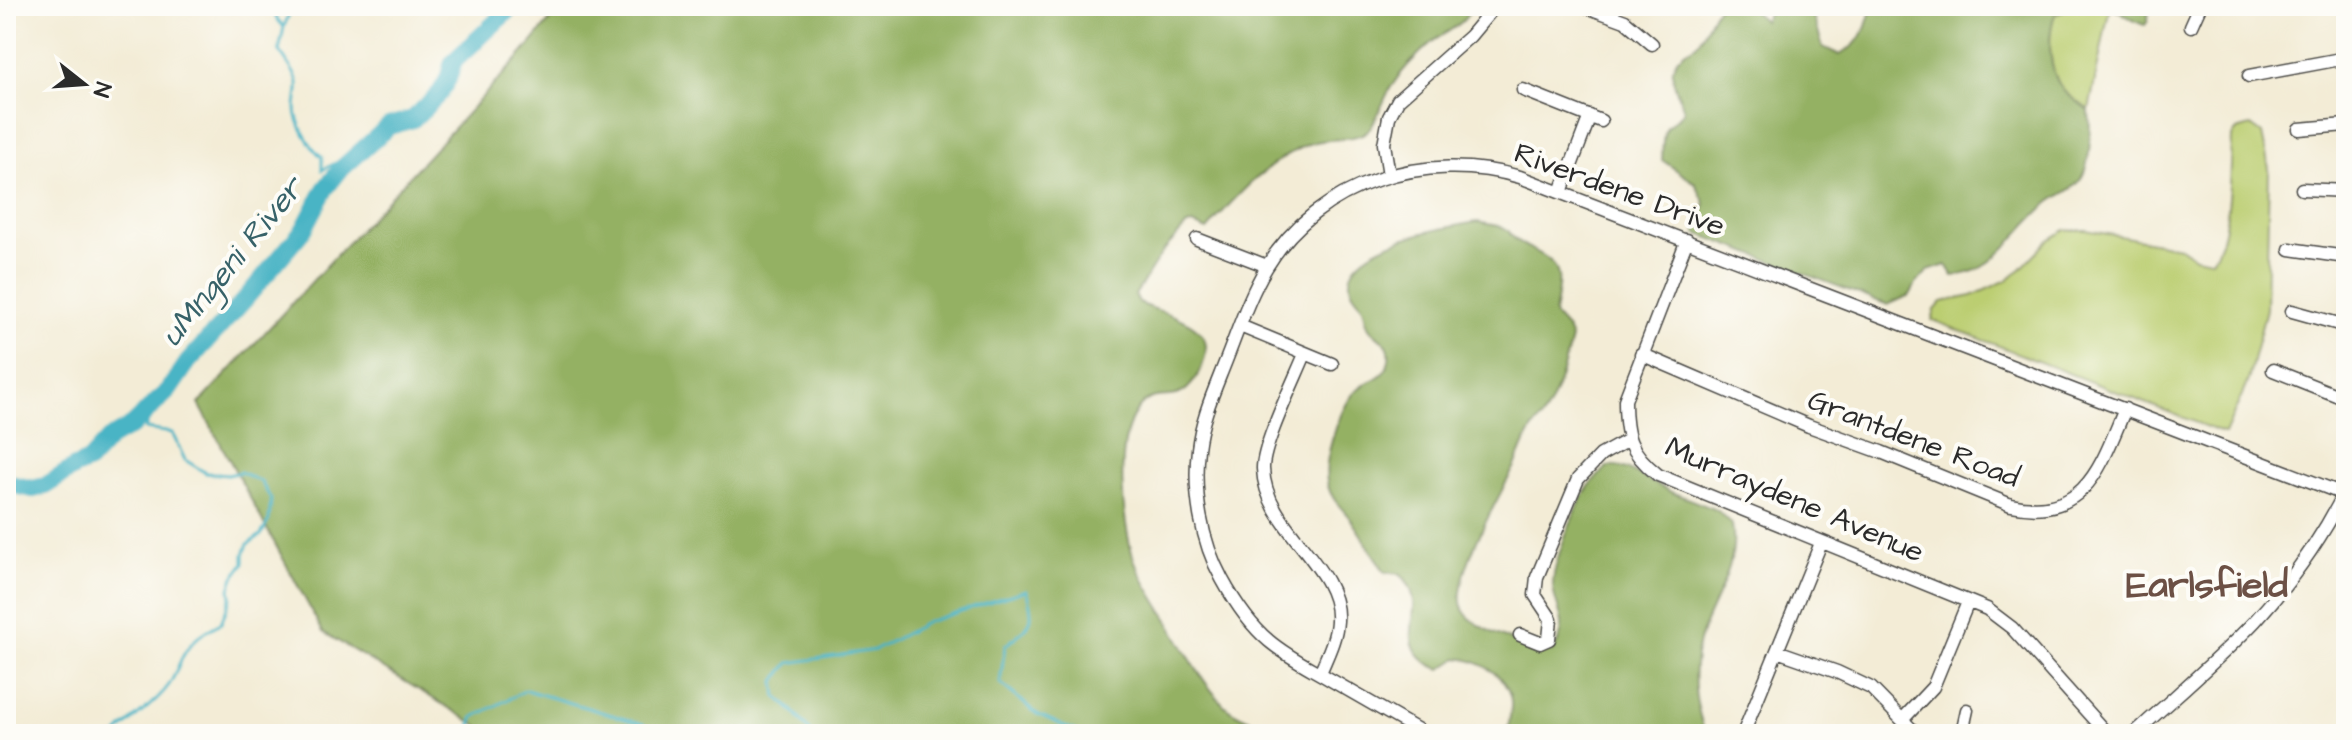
<svg xmlns="http://www.w3.org/2000/svg" width="2352" height="740" viewBox="0 0 2352 740" font-family="'Architects Daughter',sans-serif">
	<rect width="100%" height="100%" fill="#fdfcf7"/>
	<filter id="ink" filterUnits="userSpaceOnUse"><feTurbulence type="fractalNoise" baseFrequency=".0125" numOctaves="2"/><feDisplacementMap in="SourceGraphic" scale="16" xChannelSelector="R" yChannelSelector="G"/><feConvolveMatrix kernelMatrix="1 2 1 2 8 2 1 2 1" color-interpolation-filters="sRGB"/></filter>
	<filter id="wash" filterUnits="userSpaceOnUse"><feTurbulence type="fractalNoise" baseFrequency=".006" numOctaves="4" result="noise"/><feDisplacementMap in="SourceGraphic" scale="32" xChannelSelector="R" yChannelSelector="G"/><feGaussianBlur stdDeviation="1.8" result="paint"/><feColorMatrix in="noise" values="0 0 0 0 0 0 0 0 0 0 0 0 0 0 0 0 0 1.4 0 .05"/><feComposite in="paint" operator="in"/></filter>
	<g filter="url(#wash)">
		<rect width="100%" height="100%" fill="#f3ecd6"/>
		<path fill="#bbce71" stroke="#737c4e" stroke-width="2" d="M2073,6H2110L2089,110C2080,104 2070,98 2063,90C2048,70 2047,36 2055,14Z
			M2251,126L2262,134L2269,168L2266,309L2248,381L2225,434L1932,320L1935,310L1942,302L1972,296L2005,281L2018,272L2047,241L2065,230H2086L2180,247L2195,257L2211,260C2231,241 2231,165 2232,136L2237,130Z"/>
		<path fill="#94b163" stroke="#606e47" stroke-width="2" d="M562,6H1471C1469,23 1445,32 1432,42C1417,55 1402,70 1391,87C1384,98 1376,123 1368,130C1356,142 1324,137 1309,144C1269,160 1234,198 1207,230L1193,224L1187,225L1163,251L1135,295L1139,303C1159,312 1206,321 1206,347C1206,363 1193,391 1176,395C1159,399 1152,392 1138,409C1114,439 1122,521 1133,556C1141,579 1156,600 1168,620C1185,650 1201,681 1225,706C1239,719 1259,720 1271,734H492L323,632L199,404L523,53Z
			M1719,6H1749L1763,21L1773,6H1810L1823,47L1840,55C1864,40 1865,32 1872,6H2149L2148,21L2145,25C2131,22 2123,11 2111,7C2098,2 2066,6 2055,14C2047,36 2048,71 2063,90C2070,98 2080,104 2089,110C2090,132 2092,157 2082,177C2076,189 2059,195 2049,203C2025,222 2008,251 1982,267C1974,272 1962,275 1953,276L1946,265L1928,271L1917,282L1910,295L1888,305L1696,233L1705,203L1695,183L1662,160C1663,150 1661,133 1669,125C1675,118 1680,119 1684,110C1678,92 1664,71 1680,56C1684,51 1691,49 1696,45C1705,36 1709,18 1719,6Z
			M1477,222L1498,226L1508,230C1519,252 1554,250 1558,276C1560,285 1555,304 1554,315L1567,329L1571,339C1565,362 1559,387 1548,408C1544,417 1535,424 1530,433C1524,443 1520,455 1515,466C1500,494 1452,578 1462,607C1469,629 1531,649 1552,652C1573,619 1555,614 1553,586C1552,564 1575,510 1586,491C1591,482 1600,475 1607,467L1617,466L1627,469L1671,492L1717,510L1732,525C1741,572 1703,610 1696,655C1692,687 1696,704 1705,734H1508C1508,723 1512,711 1511,701C1508,676 1480,660 1458,658L1441,669C1432,667 1427,663 1420,656C1405,640 1415,622 1414,602C1413,591 1408,582 1401,574L1385,572C1373,555 1363,537 1352,521C1343,508 1332,501 1328,486C1321,463 1339,412 1353,394C1362,380 1384,381 1388,364C1394,342 1380,341 1370,329C1365,324 1366,313 1362,306C1357,297 1349,292 1350,280C1353,242 1448,227 1477,222Z"/>
		<g fill="none" stroke-linecap="round" stroke-linejoin="round">
			<path stroke="#48b4c5" stroke-width="3" d="M271,6L277,19L284,27L279,51C285,60 296,72 298,83C299,91 296,100 296,108C296,123 310,147 322,157V170L359,151
				M284,27L292,6
				M118,734C134,716 155,705 169,685C175,676 178,665 183,656C192,639 205,631 221,623L231,597L230,588L234,577L244,563V554L248,544L261,535L269,520L271,499L261,482L241,472L228,475L206,473L185,460L172,433L145,429L154,405
				M467,734L474,717L526,690L643,724L657,734
				M812,734L793,711L777,697L775,681L789,663L875,650L927,622L1026,590C1037,626 1031,623 1005,646L1000,683L1037,714L1082,734"/>
			<path stroke="#48b4c5" stroke-width="18" d="M6,483L33,489L45,486L75,467L89,461L109,439L133,425L169,390L188,362L246,298L304,229L325,189L340,170L389,126L413,119L440,93L448,79L453,62L513,6"/>
		</g>
	</g>
	<g filter="url(#ink)">
		<g fill="none" stroke-linecap="round" stroke-linejoin="round">
			<defs>
				<path id="minor" d="M1584,6L1625,21L1652,44
					M2191,26L2200,6
					M2249,76L2346,58
					M1523,90L1601,121
					M2299,129L2346,125
					M1389,175L1384,144L1389,117L1398,100L1470,36L1495,6
					M2302,189L2346,191
					M1561,192L1590,116
					M1197,239L1267,266
					M1687,240L1625,400C1625,436 1629,452 1658,475L1987,609L2012,628L2107,734
					M2290,249L2346,257
					M2292,311L2346,326
					M1240,326L1332,364
					M1305,354C1295,379 1262,446 1263,469C1265,529 1341,566 1337,621C1336,639 1327,656 1320,673
					M1641,354L1809,426L1881,452L2011,505C2086,521 2101,465 2125,409
					M2273,370L2346,399
					M1520,635L1540,643L1549,639L1551,619L1535,595L1537,577L1578,479L1601,455L1628,440
					M1777,651L1837,672L1871,688L1916,734
					M1903,719L1933,687L1968,602
					M1425,734C1394,716 1362,698 1331,680C1309,667 1288,657 1269,641C1250,625 1234,601 1222,579C1201,541 1193,492 1198,449C1201,420 1214,391 1225,363C1238,331 1248,298 1266,268C1318,181 1426,150 1520,177L2346,495
					M1743,734L1821,543
					M1957,734L1963,728L1967,710
					M2134,734C2174,697 2217,661 2255,621C2290,583 2323,536 2346,490"/>
			</defs>
			<use href="#minor" stroke="#494845" stroke-width="15"/>
			<use href="#minor" stroke="#fff" stroke-width="12"/>
		</g>
	</g>
	<g text-anchor="middle" stroke-width="8" stroke-linejoin="round" paint-order="stroke">
		<g font-size="30" fill="#2b2b2b" stroke="#fdfcf7">
			<text transform="translate(1620 189) rotate(20)" y="10">Riverdene Drive</text>
			<text transform="translate(1914 438) rotate(21)" y="10">Grantdene Road</text>
			<text transform="translate(1795 499) rotate(23)" y="10">Murraydene Avenue</text>
		</g>
		<g font-size="32" font-style="italic" fill="#376269" stroke="#fdfcf7">
			<text transform="translate(231 261) rotate(-51)" y="11">uMngeni River</text>
		</g>
		<g font-size="38" font-weight="bold" fill="#6c5045" stroke="#fdfcf7">
			<text x="2207" y="597">Earlsfield</text>
		</g>
	</g>
	<rect width="2352" height="740" fill="none" stroke="#fdfcf7" stroke-width="32"/>
	<g transform="translate(84 84) rotate(107)" stroke="#fdfcf7" stroke-width="6" paint-order="stroke">
	<path d="M0-6L14 30L0 20L-14 30Z" fill="#2b2b2b"/>
	<text y="-12" font-size="22" font-weight="bold" text-anchor="middle" fill="#2b2b2b">N</text>
	</g>
</svg>
